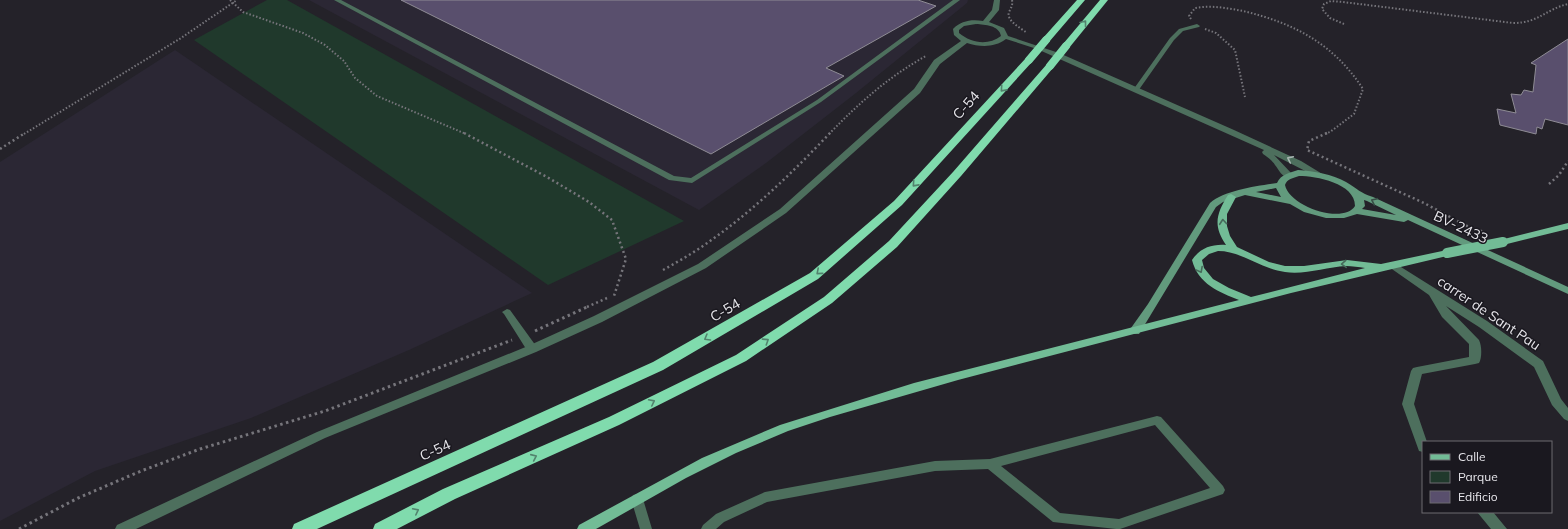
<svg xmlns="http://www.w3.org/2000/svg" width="1568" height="529" viewBox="0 0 1568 529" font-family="Mulish,sans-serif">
	<rect width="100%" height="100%" fill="#242229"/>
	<path fill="#2b2734" d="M309,0H968L967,3L856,93L766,163L699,210Z
		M175,50L532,293L409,350L251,418L95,471L0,521V162Z"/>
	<path fill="#20392c" d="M267,0H287L684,221L548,285L194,40Z"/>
	<path fill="#594f6d" stroke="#8f8c95" d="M401,0H918L936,6L826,68L844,76L711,154Z
		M1568,39V125L1545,119L1542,129L1537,127L1536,134L1500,125L1497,109L1516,113L1511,94L1521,95L1524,90L1533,92L1536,65L1531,63Z"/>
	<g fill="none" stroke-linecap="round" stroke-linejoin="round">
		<path stroke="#76757b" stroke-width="2" stroke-dasharray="1.5 2" stroke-linecap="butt" d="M230,0L243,12L303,33L325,45L344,61L355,78L377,96L466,134
			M1012,0C1013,5 1011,8 1009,12C1006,21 1021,28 1027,33
			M1191,19L1189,16L1195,8C1211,5 1227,8 1243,11C1294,23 1334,44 1363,89L1354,114L1330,132L1324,134
			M1344,24L1330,18L1322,9L1324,4L1331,1L1343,2L1513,23C1539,23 1546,9 1568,4
			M1205,29L1216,33L1235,50L1245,97
			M24,134L181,38L237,0
			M829,134C858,104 888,77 926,56"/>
		<path stroke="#76757b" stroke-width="2.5" stroke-dasharray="2 3" stroke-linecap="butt" d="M464,133L547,177L589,202L612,220L626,259L614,296
			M1327,133L1309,141L1307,150L1424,203L1467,226L1484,232
			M0,149L25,133
			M1549,184L1559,175L1568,161
			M663,270C679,261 695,252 710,241C754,210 793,172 830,133
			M587,307L607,298"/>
		<path stroke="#76757b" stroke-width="3" stroke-dasharray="2.5 3.5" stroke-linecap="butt" d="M535,331L589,306
			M19,529L78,498L141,471L200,449L325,411L512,340"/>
		<path fill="#4d6f5d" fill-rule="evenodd" d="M334,0H341L674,176L691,178L817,100L953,0H960L821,102L692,183L669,180Z
			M1197,24L1200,26L1199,27L1183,31L1174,40L1138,91H1134L1133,90L1170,38L1179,29Z
			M507,309L510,310L536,346L537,349L536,352H528L504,314L502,312Z
			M1157,416L1161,417L1223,486L1225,490L1223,494L1120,529H1116L1053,522L988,469L935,471L767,502L724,522L716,529H701L703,525L716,514L765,492L935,461L990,459ZM1155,425L1210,488L1119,519L1060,513L1001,466Z
			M637,494L641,495L643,499L652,529H640L631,499L633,495Z"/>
		<path fill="#4d6f5d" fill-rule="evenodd" d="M994,0H1000L999,10L989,22L1004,28L1008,36L1059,53L1234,130L1301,161L1324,175L1323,177H1317L1274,155L1293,175L1292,177C1282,179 1280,171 1275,165C1272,160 1267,157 1263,154L1262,152L1264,150L1037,49L1006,39C994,48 980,47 967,43L940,64L920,93L786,213L706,268L602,322L536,352L325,438L136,529H115L117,525L317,432L528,346L594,316L698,264L780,209L914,89L934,60L961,41L954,35L953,29C961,21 971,19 983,21L992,10ZM976,24C985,25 999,25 1001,36C988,46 971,43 959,33V30L964,26Z
			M1393,262L1487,321L1543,361L1561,399L1568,408V421L1564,419L1552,405L1534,367L1479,327L1446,306L1479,340C1482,346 1482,358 1479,363L1475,364L1422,374L1414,404L1427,442H1423V452L1419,451L1402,404L1411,371L1413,368L1417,367L1469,357V344L1442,317L1429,295L1389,267L1388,265L1389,263Z
			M1477,512H1493L1507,529H1491Z"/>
		<path fill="#629a7d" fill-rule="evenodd" d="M1298,170C1314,171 1332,174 1346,182C1358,189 1360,193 1373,197L1568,287V294L1408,220L1404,222L1357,214L1344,218H1326L1304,212L1290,204L1245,195L1223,202L1216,207L1147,321L1139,334H1131L1130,331L1131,328L1148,304L1210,203C1225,190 1257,186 1277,183C1281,174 1290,173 1298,170ZM1299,176C1316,176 1355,183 1355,206C1343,225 1289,206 1285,185C1287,179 1293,178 1299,176ZM1276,188L1281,197L1256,192ZM1364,200L1367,201L1396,215L1362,209L1365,206Z"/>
		<path fill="#72bc96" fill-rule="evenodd" d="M1231,194L1236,197L1227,214V226L1230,236L1237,247L1269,262L1285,266H1304L1347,260L1381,264L1447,250L1452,253L1447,256L1291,293L958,380L830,417L788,431L736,453L686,478L596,529H577L579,525L702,458L780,425L914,383L1239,300C1219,292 1198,284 1192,260C1200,248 1212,244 1226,245C1213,226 1216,214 1228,195ZM1218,251C1242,251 1261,269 1285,272C1305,275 1326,267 1346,266C1352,266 1359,267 1365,268L1251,297L1229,288L1213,279L1204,268L1202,260L1209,254Z
			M1568,223V229L1503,245L1498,242L1500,240Z"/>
		<path fill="#80dbad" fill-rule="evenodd" d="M1077,0H1085L1049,42H1043L1042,40L1043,38Z
			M1100,0H1108L1069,48H1063L1062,46L1063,44Z
			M1029,57L1033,60L1032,62L902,205L818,279L663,370L317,529H292L294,524L653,362L810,273L894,201L1026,58Z
			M1050,63L1053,64L1054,66L1053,68L961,176L897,247L832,303L746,361L619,425L455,499L397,529H373L375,524L443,489L609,417L736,355L824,297L889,241L953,172L1047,64Z"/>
		<path stroke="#72bc96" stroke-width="10" d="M1447,253L1503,242"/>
		<path stroke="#80dbad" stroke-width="8" d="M1029,60L1046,40
			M1050,66L1066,46"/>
	</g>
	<defs><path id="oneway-chevron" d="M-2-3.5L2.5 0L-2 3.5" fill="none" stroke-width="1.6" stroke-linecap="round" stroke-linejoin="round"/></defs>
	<g stroke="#52836d">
		<use href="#oneway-chevron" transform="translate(1084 23) rotate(-52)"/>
		<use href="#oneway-chevron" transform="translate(1003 89) rotate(132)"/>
		<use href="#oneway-chevron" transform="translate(915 184) rotate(132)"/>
		<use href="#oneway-chevron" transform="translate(819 272) rotate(139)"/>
		<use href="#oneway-chevron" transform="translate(707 338) rotate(150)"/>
		<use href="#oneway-chevron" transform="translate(766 341) rotate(-33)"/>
		<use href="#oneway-chevron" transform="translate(652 402) rotate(-27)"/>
		<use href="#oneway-chevron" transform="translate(534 457) rotate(-24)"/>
		<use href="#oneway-chevron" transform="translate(416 511) rotate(-27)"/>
	</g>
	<use stroke="#a9b6b2" href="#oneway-chevron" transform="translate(1290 159) rotate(-154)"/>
	<use stroke="#374c45" href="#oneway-chevron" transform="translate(1374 201) rotate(-155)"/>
	<g stroke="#466a5a">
		<use href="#oneway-chevron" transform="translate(1223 222) rotate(-95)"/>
		<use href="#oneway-chevron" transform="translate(1344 264) rotate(176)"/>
		<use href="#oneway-chevron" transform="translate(1200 270) rotate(62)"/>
	</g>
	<g text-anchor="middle" stroke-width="3" stroke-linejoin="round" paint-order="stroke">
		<g font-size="14" fill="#e7e6eb" stroke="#1a181f">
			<text transform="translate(966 105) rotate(-48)" y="5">C-54</text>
			<text transform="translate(1461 227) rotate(25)" y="5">BV-2433</text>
			<text transform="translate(725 310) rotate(-30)" y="5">C-54</text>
			<text transform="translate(1489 313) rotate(34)" y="5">carrer de Sant Pau</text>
			<text transform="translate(435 450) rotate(-24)" y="5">C-54</text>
		</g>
	</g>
	<rect x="1422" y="441" width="130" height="72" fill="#1a181f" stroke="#6c6a71"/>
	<rect x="1430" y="454" width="20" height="6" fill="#72bc96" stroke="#6c6a71"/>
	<text x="1458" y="461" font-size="12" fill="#e7e6eb">Calle</text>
	<rect x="1430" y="471" width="20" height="12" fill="#20392c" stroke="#6c6a71"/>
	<text x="1458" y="481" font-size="12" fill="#e7e6eb">Parque</text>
	<rect x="1430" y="491" width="20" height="12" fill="#594f6d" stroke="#6c6a71"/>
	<text x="1458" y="501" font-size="12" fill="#e7e6eb">Edificio</text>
</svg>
